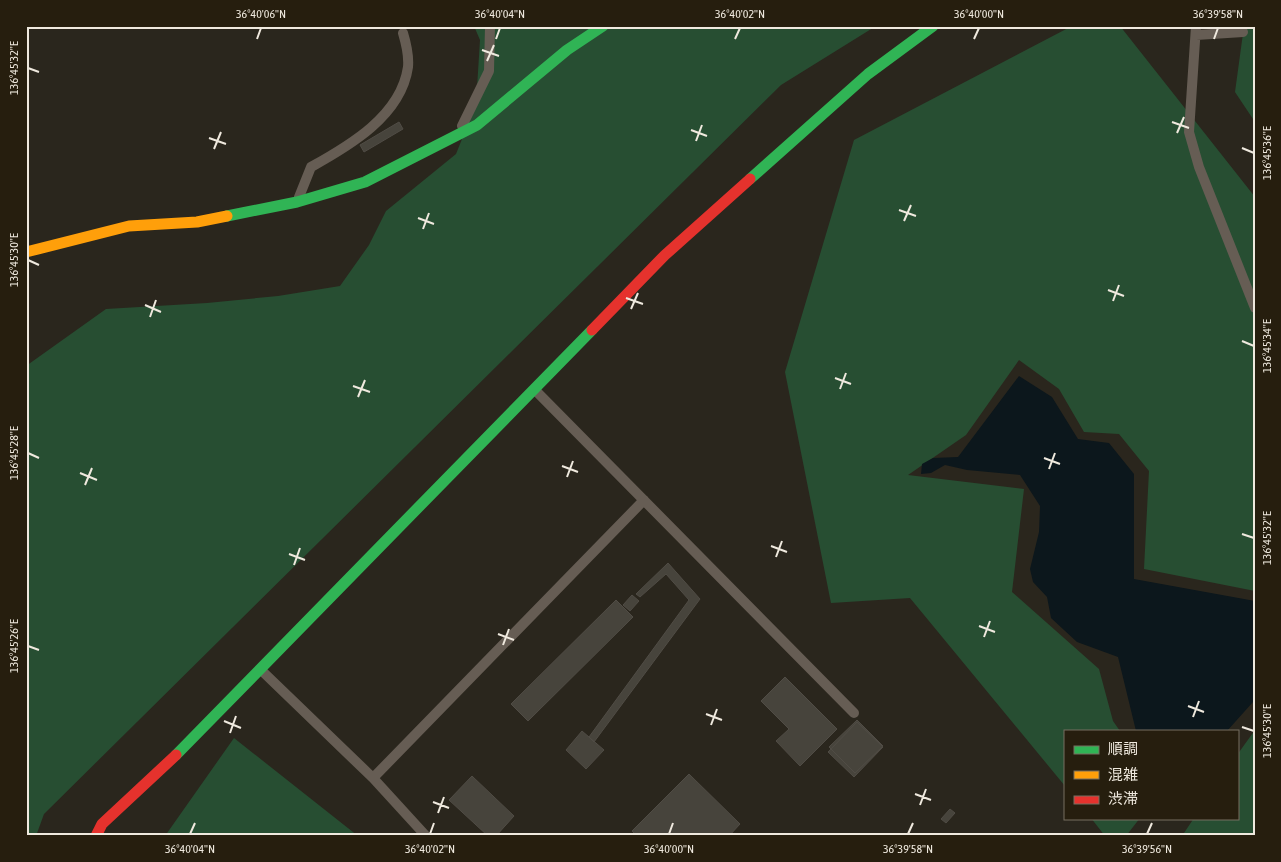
<svg xmlns="http://www.w3.org/2000/svg" width="1281" height="862" viewBox="0 0 1281 862" font-family="'Asap Condensed','Noto Sans JP',sans-serif">
	<rect width="100%" height="100%" fill="#2a261d"/>
	<path fill="#274e32" d="M474,26H876L781,85L44,814L36,836H26V366L106,309L207,303L278,296L340,286L369,245L386,211L456,154L476,104L480,40Z
		M1072,26H1120L1255,197V591L1144,569L1149,471L1119,434L1084,432L1059,389L1019,360L966,435L908,475L1024,489L1012,592L1099,669L1113,721L1120,731H1065V786L910,598L831,603L785,372L854,140Z
		M1244,26H1255V122L1235,92Z
		M1255,730V836H1182L1194,818H1237V755Z
		M234,738L358,836H165Z
		M1091,818H1140L1126,836H1105Z"/>
	<path fill="#0c171c" d="M1019,376L1052,397L1078,439L1109,443L1134,474V579L1255,601L1253,702L1227,731H1136L1118,657L1077,642L1051,618L1047,597L1033,582L1030,569L1039,532L1040,506L1020,475L967,470L945,465L931,473L921,474L922,464L933,458L958,457Z"/>
	<path fill="#47443c" stroke="#504c45" d="M399,122L403,129L364,152L360,145Z
		M668,563L700,599L594,742L589,737L689,600L666,574L640,597L636,594Z
		M632,595L639,601L630,611L623,605Z
		M616,600L633,617L528,721L511,704Z
		M785,677L837,729L800,766L776,741L789,729L761,701Z
		M857,720L883,746L855,773L829,747Z
		M857,722L883,747L854,777L828,752Z
		M582,731L604,750L586,769L566,750Z
		M689,774L740,824L729,836H637L632,831Z
		M472,776L514,816L496,836H488L449,800Z
		M950,809L955,813L946,823L941,819Z"/>
	<g fill="none" stroke-linecap="round" stroke-linejoin="round">
		<path stroke="#665d54" stroke-width="10" d="M1196,26L1189,132L1199,167L1255,308
			M1196,35L1243,32
			M462,126L489,71L490,26
			M299,197L311,167C349,146 401,116 408,67C409,56 406,43 403,33
			M535,390L854,713
			M261,670L373,778L426,836
			M373,778L644,500"/>
		<path stroke="#30b455" stroke-width="11" d="M750,179L868,74L933,26
			M227,216L297,202L365,182L477,125L567,50L603,26
			M176,755L592,330"/>
		<path stroke="#ff9f0a" stroke-width="11" d="M26,252L129,226L197,222L227,216"/>
		<path stroke="#e5322d" stroke-width="11" d="M592,330L665,255L750,179
			M96,836L102,824L176,755"/>
	</g>
	<path fill="none" stroke="#efe9de" stroke-width="2" d="M257,39L261,28M496,39L500,28M735,39L740,28M974,39L979,28M1214,39L1218,28M482,50L499,56M487,61L494,45M28,68L39,72M1172,122L1189,128M691,130L707,136M1177,133L1184,117M209,138L226,144M696,141L702,125M1242,148L1254,153M214,149L221,132M899,210L916,216M418,218L434,224M904,221L911,205M423,229L429,213M28,260L39,265M1108,290L1124,296M626,298L643,304M1113,301L1119,285M145,305L161,312M631,309L638,293M150,317L156,300M1242,341L1254,346M835,378L851,384M353,386L370,392M840,389L846,373M358,397L365,380M28,453L39,458M1044,458L1060,464M562,466L578,472M1049,469L1055,453M80,473L97,480M567,477L573,461M85,485L92,468M1242,534L1254,538M771,546L787,552M289,554L305,560M776,557L782,541M294,565L300,548M979,626L995,632M498,634L514,640M984,637L990,621M503,645L509,629M28,646L39,650M1188,706L1204,712M706,714L722,720M1193,717L1199,701M224,721L241,728M711,725L717,709M1242,727L1254,731M230,733L236,716M915,794L931,800M433,802L449,808M920,805L926,789M438,813L444,797M190,834L195,823M430,834L434,823M669,834L673,823M908,834L913,823M1147,834L1152,823"/>
	<rect width="1281" height="862" fill="none" stroke="#261e0e" stroke-width="55"/>
	<rect x="1064" y="730" width="175" height="90" fill="#261e0e" stroke="#766f61"/>
	<rect x="1074" y="746" width="25" height="8" fill="#30b455" stroke="#766f61"/>
	<text x="1108" y="754" font-size="15" fill="#efe9de">順調</text>
	<rect x="1074" y="771" width="25" height="8" fill="#ff9f0a" stroke="#766f61"/>
	<text x="1108" y="780" font-size="15" fill="#efe9de">混雑</text>
	<rect x="1074" y="796" width="25" height="8" fill="#e5322d" stroke="#766f61"/>
	<text x="1108" y="804" font-size="15" fill="#efe9de">渋滞</text>
	<rect x="28" y="28" width="1226" height="806" fill="none" stroke="#efe9de" stroke-width="2"/>
	<g font-size="12" text-anchor="middle" fill="#efe9de">
		<text x="261" y="18">36°40'06"N</text>
		<text x="500" y="18">36°40'04"N</text>
		<text x="740" y="18">36°40'02"N</text>
		<text x="979" y="18">36°40'00"N</text>
		<text x="1218" y="18">36°39'58"N</text>
		<text transform="translate(14 68) rotate(-90)" y="4">136°45'32"E</text>
		<text transform="translate(1267 153) rotate(-90)" y="4">136°45'36"E</text>
		<text transform="translate(14 260) rotate(-90)" y="4">136°45'30"E</text>
		<text transform="translate(1267 346) rotate(-90)" y="4">136°45'34"E</text>
		<text transform="translate(14 453) rotate(-90)" y="4">136°45'28"E</text>
		<text transform="translate(1267 538) rotate(-90)" y="4">136°45'32"E</text>
		<text transform="translate(14 646) rotate(-90)" y="4">136°45'26"E</text>
		<text transform="translate(1267 731) rotate(-90)" y="4">136°45'30"E</text>
		<text x="190" y="853">36°40'04"N</text>
		<text x="430" y="853">36°40'02"N</text>
		<text x="669" y="853">36°40'00"N</text>
		<text x="908" y="853">36°39'58"N</text>
		<text x="1147" y="853">36°39'56"N</text>
	</g>
</svg>
